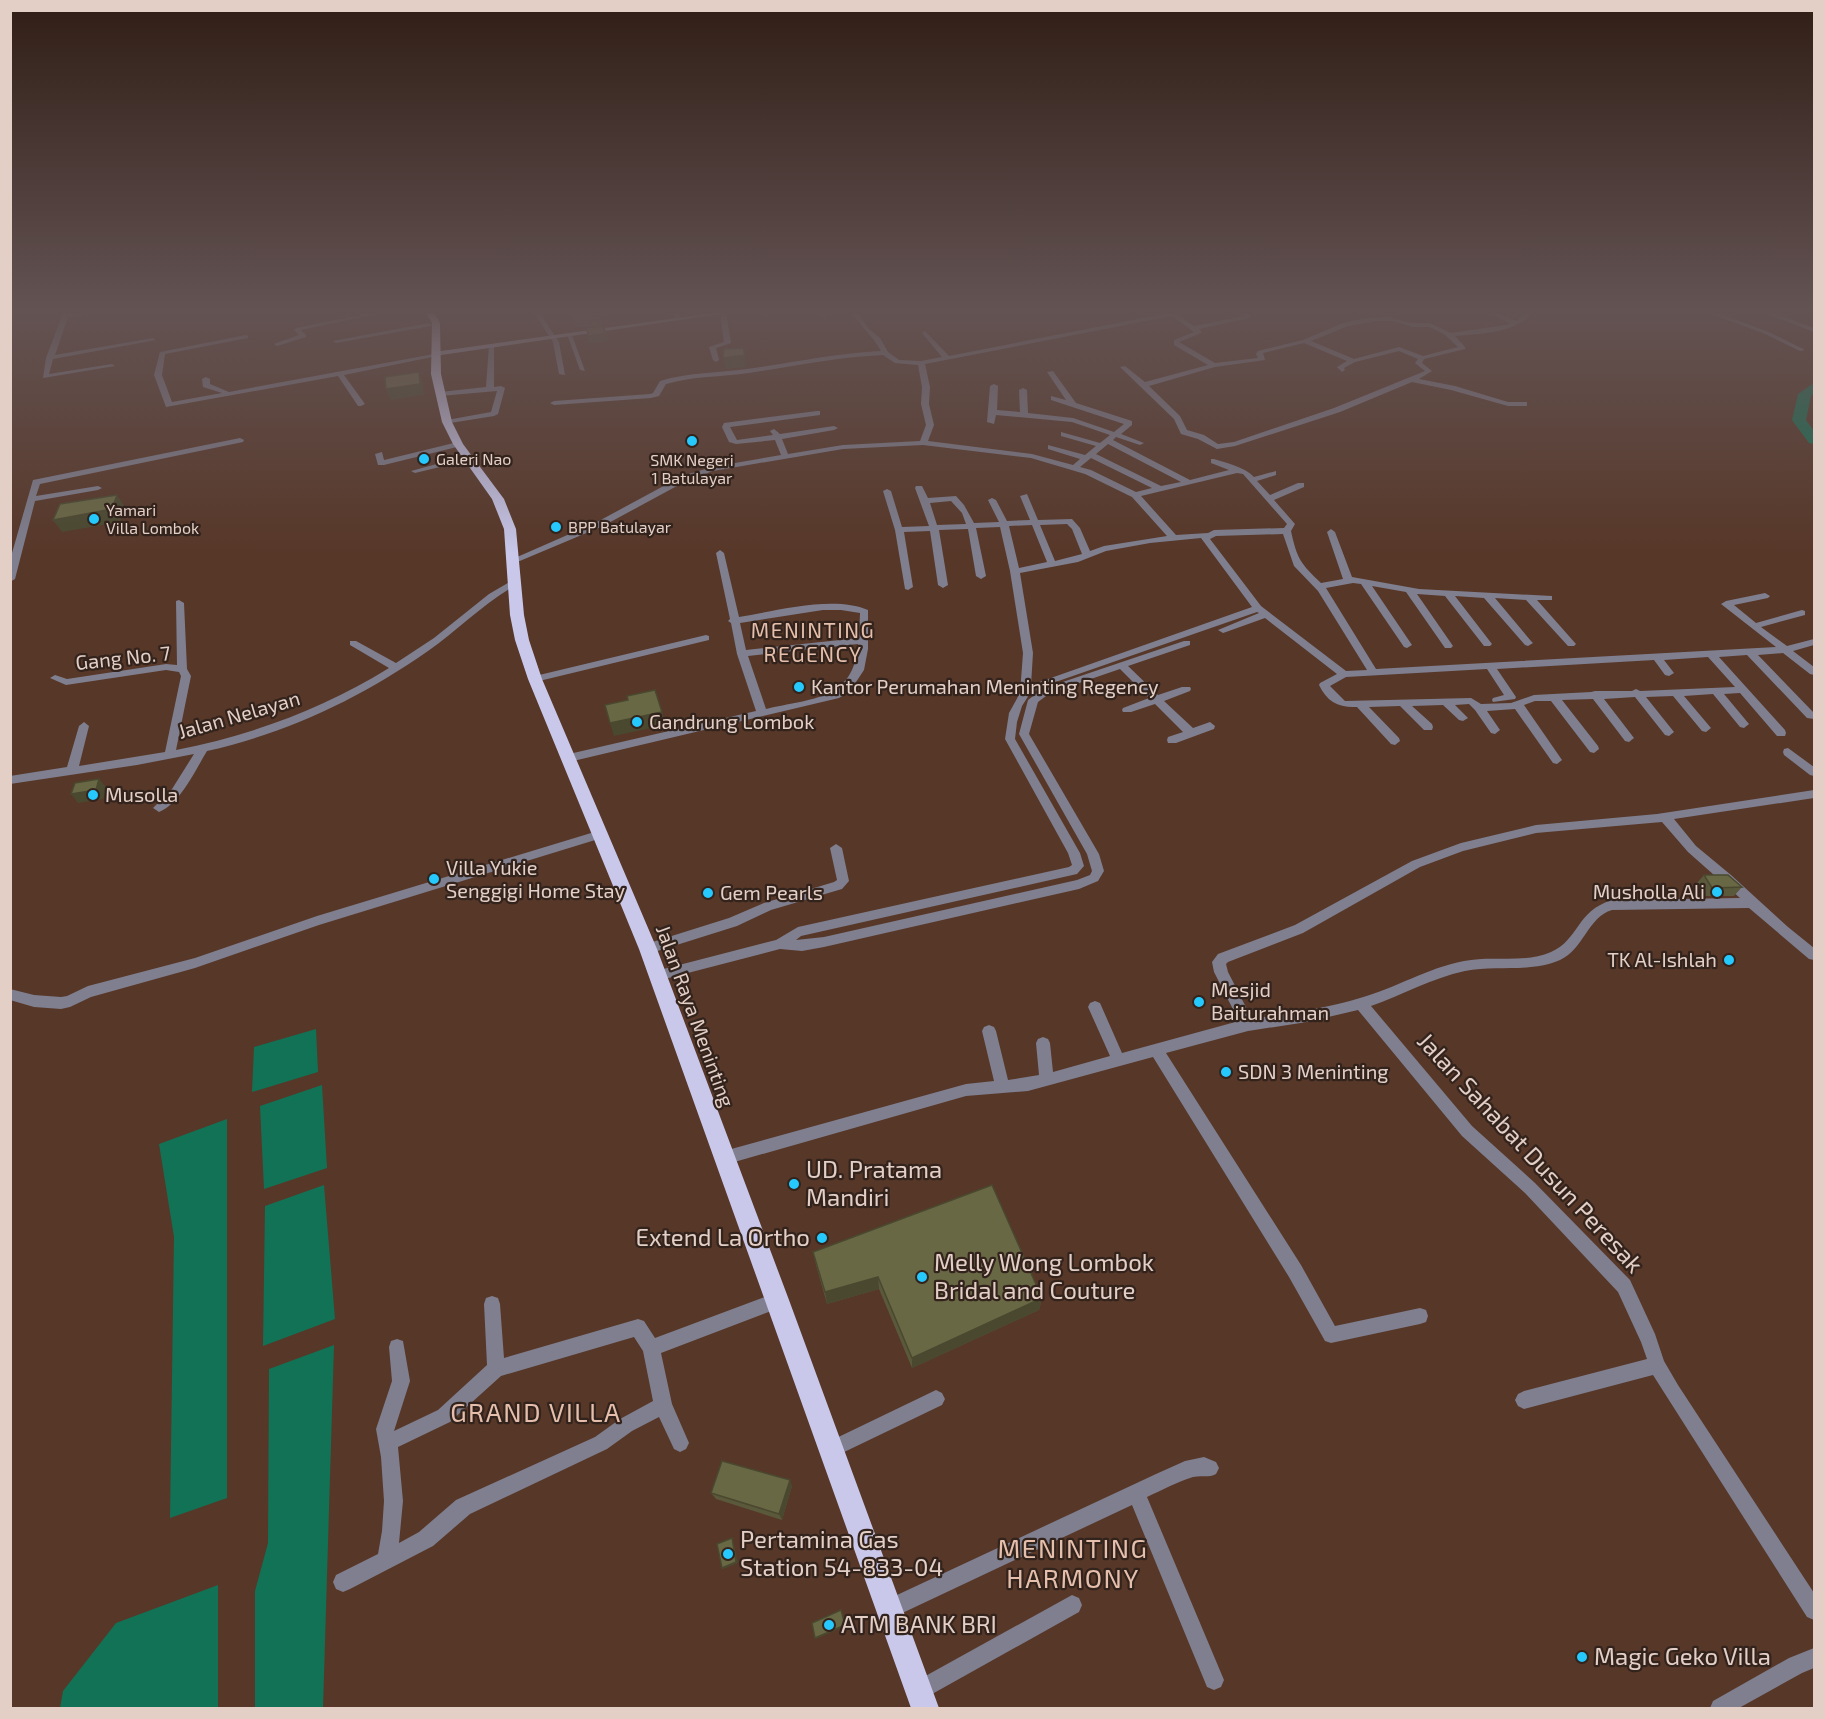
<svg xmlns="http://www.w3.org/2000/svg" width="1825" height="1719" viewBox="0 0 1825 1719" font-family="'Exo 2',sans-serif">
	<rect width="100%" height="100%" fill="#573728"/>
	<path fill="#127255" d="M316,1029L318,1072L252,1092L254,1047Z
		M322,1085L327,1168L264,1189L260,1106Z
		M227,1119V1498L170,1518L174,1237L159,1144Z
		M324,1185L335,1319L263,1346L265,1206Z
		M334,1345L323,1708H255V1591L268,1543L269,1369Z
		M218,1585V1708H60L63,1691L116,1623Z"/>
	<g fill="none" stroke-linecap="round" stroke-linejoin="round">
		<path fill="#127255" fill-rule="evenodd" d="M1814,383V393L1811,396L1806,420L1814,431V444L1809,443L1792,420L1798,394Z"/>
		<path fill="#7f7f8f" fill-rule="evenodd" d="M63,313H88L68,317L55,355L153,338L156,340L53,359L49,374L112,364L115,366L43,378L46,358Z
			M369,313H381L301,330L306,335V337L277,346L274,344L299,335L294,330L296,328Z
			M534,313H540L559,342L565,375L559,374L553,342Z
			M673,313H679L680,320H676Z
			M720,313H726L731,343L716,348L719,360L716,362L713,360L709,347L724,342Z
			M852,313H858L868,328L880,338L888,352L899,360L921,361L942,357L922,333L925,331L949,356L1168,313H1182L1178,315L1194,326L1242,316L1239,313H1246L1250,316V318L1199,329L1202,332L1201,333L1179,342L1215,363L1258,358L1256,354L1258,351L1303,340L1343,323L1366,318L1389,317L1411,323H1430L1451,333L1511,324L1489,313H1497L1516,321L1526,313H1533C1513,334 1482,333 1455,336L1465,347V349L1424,359L1422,363L1432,371L1419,379L1455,386L1508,402H1527V406H1508L1451,390L1412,382L1340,412L1235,446L1217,449L1198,439L1181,434L1174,419L1120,367L1125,366L1145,382L1208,365L1174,345V340L1194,332L1172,316L925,364L930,387L929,404L934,425L928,441L1032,454L1073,465L1080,459L1048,449V445L1085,455L1096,446L1061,436V432L1100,443L1110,435L1072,422L996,415L994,424L987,422L990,386L994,384L998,386L997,410L1020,412L1019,390L1023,388L1027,390L1028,413L1073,418L1114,432L1124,424L1051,400V396L1066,400L1047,372L1053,371L1076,403L1132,421V425L1121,434L1144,443L1140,445L1116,437L1113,440L1190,480L1229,470L1211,463V459H1214C1226,463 1245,467 1254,477L1276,471V475L1257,481L1270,495L1298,483H1304V487L1274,500L1295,524L1291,531C1297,559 1301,564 1321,583L1343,579L1327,532L1331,529L1335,532L1352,577L1419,589L1552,596V600H1537L1576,644L1574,646H1568L1526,600L1495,598L1531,641L1533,643L1528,646L1525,645L1484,598L1455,596L1492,644L1490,646H1484L1445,596L1417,594L1453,646L1451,648H1445L1406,592L1372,586L1412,645L1407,648L1404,647L1361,584L1353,583L1326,588L1376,669L1776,647L1721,604L1726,601L1765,593L1770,596L1768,598L1734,605L1756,623L1802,610L1805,611V615L1761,627L1787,646L1814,639V645L1793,651L1814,667V675L1810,674L1783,653L1758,655L1814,713V719L1807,718L1747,655L1719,657L1785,730L1786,733L1785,736H1777L1740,693L1724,694L1749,724L1744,728L1740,727L1713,694L1684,696L1711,728L1706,732L1702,731L1673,696L1646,697L1674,732L1669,736L1665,735L1635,697L1604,699L1634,738L1629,742L1625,741L1593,699L1562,700L1598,746L1599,749L1594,753L1590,752L1551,701H1535L1524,705L1562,760L1557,764L1553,763L1515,709L1487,711L1500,730L1495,734L1491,733L1475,710L1469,704L1455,705L1468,718L1463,721L1459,720L1443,705L1412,706L1432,724L1433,727L1432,730H1424L1400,706L1369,707L1399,738L1400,741L1395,745L1391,744L1357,707C1339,708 1327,702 1319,685L1320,683L1337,674L1265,618L1226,632L1223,633L1218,630L1259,613L1257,612L1044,686L1029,695L1022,706L1017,722L1015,739L1080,853L1084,866L1077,874L801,936L796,940L824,937L1077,880L1090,875L1092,871L1087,854L1019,734L1028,700L1042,689L1184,641H1190V645L1128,666L1158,695L1182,687H1190L1191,689L1190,691L1164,701L1193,728L1210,722L1215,726L1214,729L1176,743H1168L1167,740L1168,737L1183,732L1155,704L1131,712H1123L1122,710L1123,708L1149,698L1120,669L1050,693L1038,702L1029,734L1099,854L1104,871L1098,881L1079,889L824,947L802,951L780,949L657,981L652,980L650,976L652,972L776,940L798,927L1069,867L1072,865L1068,853L1005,739L1009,713L1020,693L1023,653L1010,571L1000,527L976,528L986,576L981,579L976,576L968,529L939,530L948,585L943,588L938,585L930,531L904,532L913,587L908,590L905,589L895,530L883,491L887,489L891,491L902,527L929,526L915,488L916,486H922L928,498L956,496L964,505L974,523L999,522L988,500L992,498L996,500L1007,521L1030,520L1020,496L1027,494L1038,520L1072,519L1080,528L1090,551L1104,546L1167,536L1132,497L1085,474L1031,458L923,445L843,449L713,471L688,480L603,526L515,563H509L508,561L597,522L682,476L712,467L781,455L775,440L736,444L729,442L722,427L724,423L817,411H820V415L730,427L737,440L773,435L770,431L774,429L780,434L834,426L838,428L834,430L782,439L788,454L843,445L920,441L926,425L921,404L922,387L918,365L895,363L883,355C838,357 794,366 749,373C721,377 693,376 666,384L659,396L651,398L554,405L550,403L554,401L650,394L653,393L660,381C689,372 718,373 747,369C792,363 836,353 881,351C874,337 861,327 852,313ZM1377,321H1392L1413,327H1429L1444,334L1458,347L1423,356L1399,347L1354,359L1311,341L1348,326ZM1304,343L1347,361L1337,367L1342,372L1345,370L1344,368L1355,362L1399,351L1418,359L1415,363L1425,371L1334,408L1234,442L1218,444L1204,435L1187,430L1180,416L1149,386L1215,367L1265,360L1263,353ZM1108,444L1181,482L1161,486L1096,454ZM1091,458L1152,488L1136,492L1091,470L1080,467ZM1237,473L1243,474L1287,524L1284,528L1214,530L1208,533L1176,535L1141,496ZM951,501L962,513L966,524L937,525L930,503ZM1067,524L1072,529L1082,554L1055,561L1040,525ZM1032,525L1047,562L1019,568L1009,526ZM1283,534L1294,566L1318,591L1367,670L1346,671L1261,606L1210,539L1216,536ZM1201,538L1252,607L1031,685L1033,653L1020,573L1078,562L1106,551L1150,543ZM1708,657L1735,687L1640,691L1636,689L1632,691H1595L1591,692L1534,695L1511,703L1481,704L1471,698L1345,701L1330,686L1346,677L1487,669L1504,695L1493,698L1492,700L1493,702L1515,699L1516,697L1497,669L1654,660L1665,675L1669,676L1674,673L1664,660Z
			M1709,313H1718L1769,332L1805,350L1800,351L1765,334Z
			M1765,313H1774L1814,328V332Z
			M429,323L432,325L431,326L336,343L333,341Z
			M567,334L572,335L585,371L580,370Z
			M246,335L248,336V338L165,354L162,375L172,402L222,393L203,387L202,379L206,377L210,379V384L229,392L434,354L437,356L344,375L365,404L361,406H358L338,376L166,407L154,375L160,352Z
			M489,345L494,346V387L501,386L505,388L498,414L494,416L444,424L443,422L447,420L491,412L497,391L440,396L436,394L440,392L486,387Z
			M240,438L244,440L243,442L40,484L36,496L98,486L102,488L98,490L35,501L15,579L10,582V560L33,480Z
			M458,442L462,444L461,446L384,465H378L375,454L382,452L384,460Z
			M466,456H469V460L415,473L411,471Z
			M720,550L724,553L739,617C776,611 833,595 868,610V649L864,670L850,691L839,698L569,762L565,761L564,758L565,755L569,754L756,711L737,654L731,623L728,621L730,619L716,553ZM823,610H841L860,613L859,638L746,650L740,623ZM858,644C854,701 811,698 766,709L748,656Z
			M513,580L516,581V585C484,603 458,630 428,651C361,698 287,733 207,751C196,769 180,804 159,812L153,808L172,789L194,754L137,765L10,784V776L67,767L79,726L84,722L89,726L79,766L165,752L181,676L179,672L166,670L66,685L50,678L55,675L67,679L166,664L177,665L176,601L179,600L184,603L187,669L191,676L176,750C252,735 323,709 389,668L350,645V641H356L396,663L434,638L489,594Z
			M706,635L709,636V640L535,682L530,679L535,676Z
			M1788,748L1814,767V776L1810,775L1784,755L1783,752L1784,749Z
			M1814,790V798L1674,819L1696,846L1731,875L1788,927L1814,948V960L1809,959L1749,908L1612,910C1588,917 1583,950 1560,960C1530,973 1497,965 1465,971C1432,978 1402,995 1371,1006L1472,1126L1535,1183L1630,1280L1655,1334L1664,1361L1678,1385L1814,1593V1620L1807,1617L1653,1375L1524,1409L1518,1406L1515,1400L1518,1394L1524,1391L1647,1359L1641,1342L1618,1292L1525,1193L1462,1136L1358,1010L1307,1022L1248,1031L1166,1053L1301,1265L1335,1326L1420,1308L1426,1310L1428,1316L1426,1322L1420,1324L1331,1343L1325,1341L1289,1277L1153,1057L1028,1091L966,1096L724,1165L719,1163L716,1158L719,1153L724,1151L966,1084L994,1081L982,1031L984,1027L989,1025L994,1027L996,1031L1008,1080L1039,1075L1036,1043L1038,1039L1043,1037L1048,1039L1050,1043L1053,1072L1110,1056L1088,1007L1090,1003L1095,1001L1100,1003L1122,1053L1239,1021L1214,972L1212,962L1218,954L1295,925L1412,861L1461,843L1536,825L1657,814ZM1662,822L1688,852L1740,898L1612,900C1576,911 1579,940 1551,952C1524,964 1492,955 1464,961C1427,968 1396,988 1360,998C1325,1009 1288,1013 1252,1019L1228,972L1226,964L1228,962L1303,933L1420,867L1463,851L1536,833Z
			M601,830L607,834L605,837L319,925L195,968L91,997L70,1007L61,1009L34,1007L10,1000V989L34,995L61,997L67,996L88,986L195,958L317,916Z
			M836,844L842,848L849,881L842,889L771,910L737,926L648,954L643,953L642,949L643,945L729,918L764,903L834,882L837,880L830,848Z
			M778,1292L784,1294L786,1300L784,1306L661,1353L672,1404L689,1443L686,1449L680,1452L674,1449L659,1417L632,1431L607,1449L470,1514L433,1546L350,1589L343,1592L336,1589L333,1582L336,1575L378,1554L382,1531L384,1501L381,1457L376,1429L392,1381L389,1347L391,1341L397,1339L403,1341L410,1381L394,1431L438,1410L487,1365L484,1304L486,1298L492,1296L498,1298L500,1304L504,1358L638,1319L644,1321L655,1338ZM634,1337L643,1351L653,1401L620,1419L595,1437L456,1500L419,1532L399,1543L403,1501L398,1447L450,1422L501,1376Z
			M936,1390L942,1393L945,1399L942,1405L838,1455L832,1458L826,1455L823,1449L826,1443Z
			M1204,1457L1216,1462L1219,1468L1216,1474C1209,1478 1201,1475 1193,1477C1177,1482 1162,1490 1147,1497L1224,1680L1221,1687L1214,1690L1207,1687L1132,1505L896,1616L889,1619L882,1616L879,1609L882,1602L1156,1474L1185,1461Z
			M1072,1595L1079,1598L1082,1605L1079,1612L925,1698L918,1701L911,1698L908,1691L911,1684Z
			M1814,1648V1668L1802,1673L1739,1708H1710L1713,1701L1789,1658Z"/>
		<path fill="#a2a2ba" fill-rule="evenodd" d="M712,313H728L434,356L431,354L434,352Z"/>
		<path fill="#c9c8eb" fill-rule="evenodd" d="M426,313H434L440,323L441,374L452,422L463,444L504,499L516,529L524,615L529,640L542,679L657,949L789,1300L939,1708H911L639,949L528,679L515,640L510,615L504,529L492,499L453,444L442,422L431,374L432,323Z"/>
	</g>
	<path fill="#5a593b" d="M566,313H608L609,321L602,322L608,341L590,343L586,328L602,326L578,327Z
		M764,313H786V318L768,321Z
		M819,313H829L826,322Z
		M1704,875L1742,887L1734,896H1705L1696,884Z
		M813,1252L1042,1298L1039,1310L912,1368L879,1289L827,1304L816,1265Z
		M792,1486L782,1520L716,1499L711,1493Z"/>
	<path fill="#4a4930" d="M599,313H608L609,321L602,322Z
		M767,313H786V318L768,321Z
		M825,313H829L826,322Z
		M606,333L608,341L590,343L589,336Z
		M745,355L746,367L725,369L723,358Z
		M419,372L423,384L424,395L391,400L386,389Z
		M117,495L125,507L120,522L62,532L53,520Z
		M662,712L665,725L614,736L610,723Z
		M99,779L107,788L103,799L78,803L71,794Z
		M878,1277L879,1289L827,1304L825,1292Z
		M1042,1298L1039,1310L912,1368V1358Z
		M790,1480L792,1486L782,1520L779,1514Z
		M732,1538L733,1540L738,1563L723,1569L722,1568Z
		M841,1610L845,1626L816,1639L815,1638Z"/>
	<path fill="#696845" stroke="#4a4930" stroke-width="1.5" d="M573,313H599L600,315L576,316Z
		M603,326L606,333L589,336L586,328Z
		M743,348L745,355L723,358L724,349Z
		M419,372L420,384L386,389L385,377Z
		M117,495L112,509L53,520L60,504Z
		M655,690L662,712L610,723L605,705L628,700L627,696Z
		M99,779L96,790L71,794L75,783Z
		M1704,875H1728L1742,887L1712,888Z
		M992,1185L1042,1298L912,1358L878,1277L825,1292L813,1252Z
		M722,1461L790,1480L779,1514L711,1493Z
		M732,1538L736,1562L722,1568L717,1544Z
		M841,1610L845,1625L815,1638L812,1623Z"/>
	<linearGradient id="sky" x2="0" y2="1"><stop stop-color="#301e16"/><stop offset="0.56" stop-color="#635353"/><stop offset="1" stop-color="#635353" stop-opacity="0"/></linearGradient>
	<rect width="1825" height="554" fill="url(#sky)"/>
	<g fill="#25c9fe" stroke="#32231c" stroke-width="2">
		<circle cx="692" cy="441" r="6"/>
		<circle cx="424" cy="459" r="6"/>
		<circle cx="94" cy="519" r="6"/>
		<circle cx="556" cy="527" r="6"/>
		<circle cx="799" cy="687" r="6"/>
		<circle cx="637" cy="722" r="6"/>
		<circle cx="93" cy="795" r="6"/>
		<circle cx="434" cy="879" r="6"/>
		<circle cx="1717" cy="892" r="6"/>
		<circle cx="708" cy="893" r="6"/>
		<circle cx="1729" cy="960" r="6"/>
		<circle cx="1199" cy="1002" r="6"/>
		<circle cx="1226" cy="1072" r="6"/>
		<circle cx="794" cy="1184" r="6"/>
		<circle cx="822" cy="1238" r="6"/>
		<circle cx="922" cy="1277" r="6"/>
		<circle cx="728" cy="1554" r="6"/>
		<circle cx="829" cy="1625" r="6"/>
		<circle cx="1582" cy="1657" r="6"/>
	</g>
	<g text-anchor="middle" stroke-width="4.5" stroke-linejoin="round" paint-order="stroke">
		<g font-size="16" fill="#e4cfc6" stroke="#32231c" text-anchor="start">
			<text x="436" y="465">Galeri Nao</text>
			<text x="692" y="466" text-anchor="middle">SMK Negeri<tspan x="692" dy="18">1 Batulayar</tspan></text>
			<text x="106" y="516">Yamari<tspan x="106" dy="18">Villa Lombok</tspan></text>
			<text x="568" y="533">BPP Batulayar</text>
		</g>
		<g font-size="20" fill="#e4cfc6" stroke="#32231c">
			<text transform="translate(123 658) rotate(-6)" y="7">Gang No. 7</text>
			<text transform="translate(239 715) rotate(-16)" y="7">Jalan Nelayan</text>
			<text transform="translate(695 1016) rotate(70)" y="7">Jalan Raya Meninting</text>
		</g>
		<g font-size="20" fill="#e4cfc6" stroke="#32231c" text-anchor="start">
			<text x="811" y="694">Kantor Perumahan Meninting Regency</text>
			<text x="649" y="729">Gandrung Lombok</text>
			<text x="105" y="802">Musolla</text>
			<text x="446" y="875">Villa Yukie<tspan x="446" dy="23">Senggigi Home Stay</tspan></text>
			<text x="1705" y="899" text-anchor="end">Musholla Ali</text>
			<text x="720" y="900">Gem Pearls</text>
			<text x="1717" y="967" text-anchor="end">TK Al-Ishlah</text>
			<text x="1211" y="997">Mesjid<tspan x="1211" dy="23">Baiturahman</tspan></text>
			<text x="1238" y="1079">SDN 3 Meninting</text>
		</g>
		<g font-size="21" letter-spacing="1.5" fill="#e6bfac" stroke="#32231c">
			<text x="813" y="638">MENINTING<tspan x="813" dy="24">REGENCY</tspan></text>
		</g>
		<g font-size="24" fill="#e4cfc6" stroke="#32231c">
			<text transform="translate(1530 1153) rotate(47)" y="8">Jalan Sahabat Dusun Peresak</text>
		</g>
		<g font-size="24" fill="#e4cfc6" stroke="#32231c" text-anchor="start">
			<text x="806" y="1178">UD. Pratama<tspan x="806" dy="28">Mandiri</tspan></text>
			<text x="810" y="1246" text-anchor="end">Extend La Ortho</text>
			<text x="934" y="1271">Melly Wong Lombok<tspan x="934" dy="28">Bridal and Couture</tspan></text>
			<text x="740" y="1548">Pertamina Gas<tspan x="740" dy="28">Station 54-833-04</tspan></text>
			<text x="841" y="1633">ATM BANK BRI</text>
			<text x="1594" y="1665">Magic Geko Villa</text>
		</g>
		<g font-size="26" letter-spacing="1.5" fill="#e6bfac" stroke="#32231c">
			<text x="536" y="1422">GRAND VILLA</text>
			<text x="1073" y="1558">MENINTING<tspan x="1073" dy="30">HARMONY</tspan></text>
		</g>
	</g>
	<rect width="1825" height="1719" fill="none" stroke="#e4cfc6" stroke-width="24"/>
</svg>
